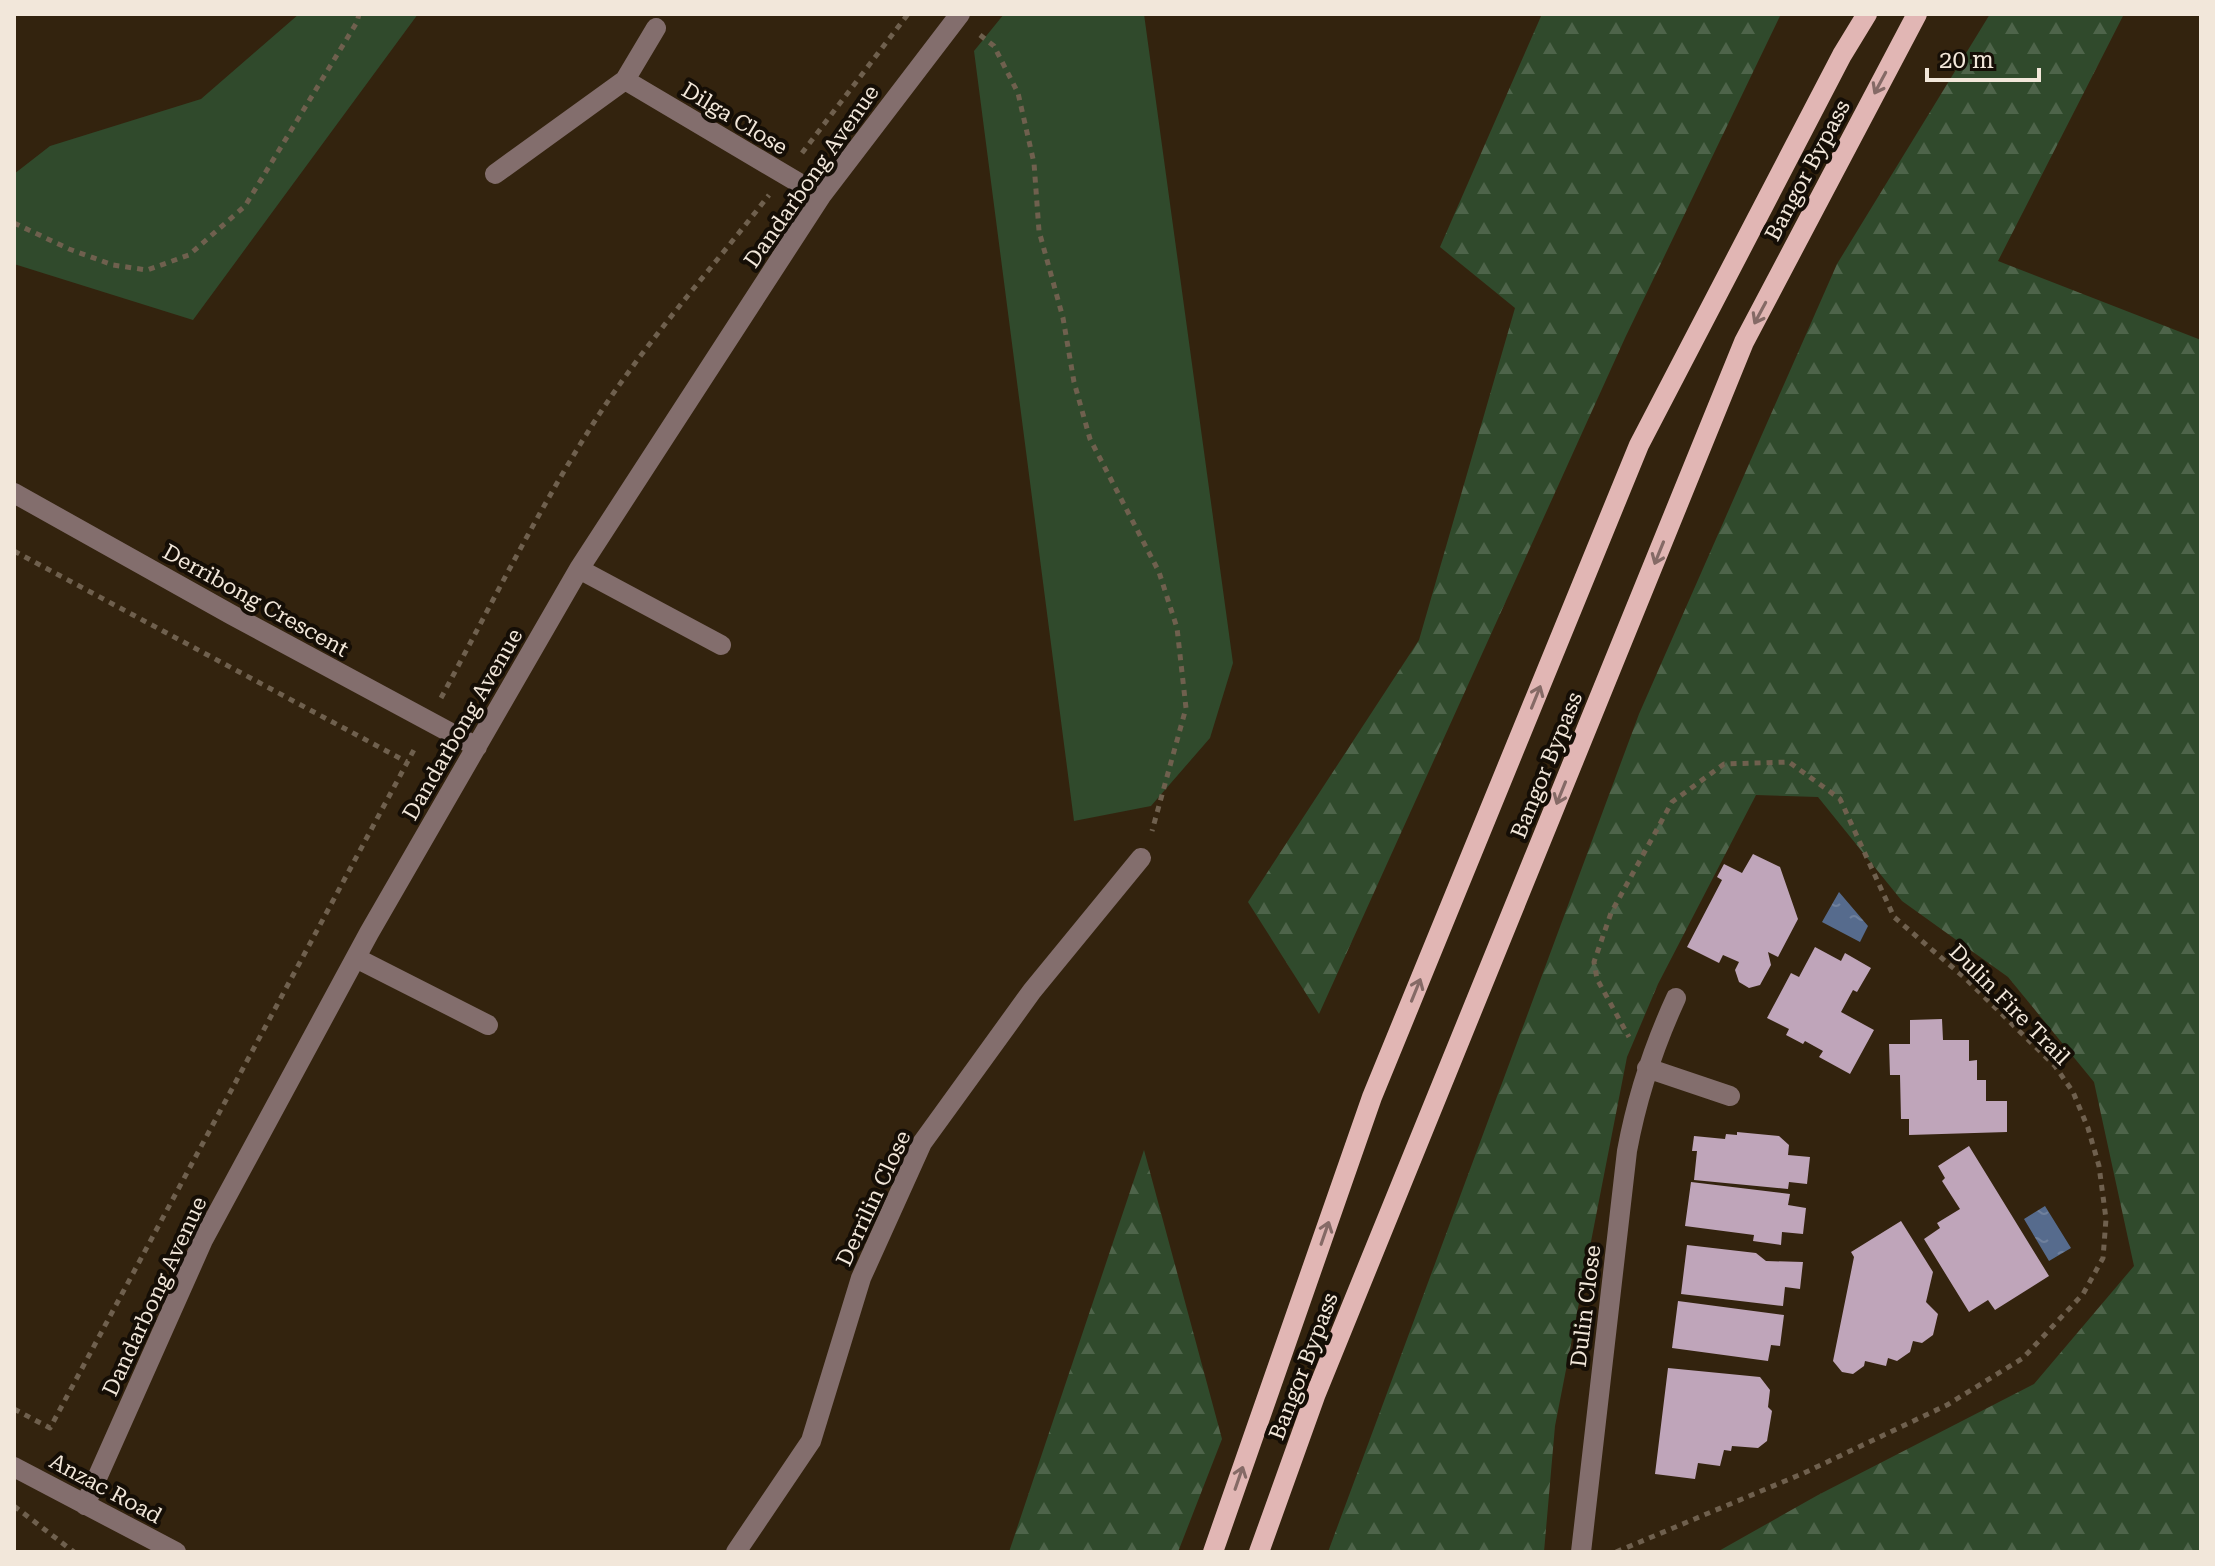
<svg xmlns="http://www.w3.org/2000/svg" width="2215" height="1566" viewBox="0 0 2215 1566" font-family="'Roboto Serif',serif">
	<defs>
		<pattern id="forest-firs" width="22" height="20" patternUnits="userSpaceOnUse" patternTransform="scale(2)"><rect width="22" height="20" fill="#304a2c"/><path d="M5 1l3.5 6h-7zM16 11l3.5 6h-7z" fill="#4e644a"/></pattern>
		<pattern id="water-ripples" width="26" height="14" patternUnits="userSpaceOnUse" patternTransform="scale(2)"><rect width="26" height="14" fill="#566b8d"/><path d="M2 4q2-2 4 0t4 0M15 11q2-2 4 0t4 0" fill="none" stroke="#6f809c"/></pattern>
	</defs>
	<rect width="100%" height="100%" fill="#33230e"/>
	<path fill="#304a2c" d="M299,14H418L193,320L14,264V174L50,146L201,99Z
		M1004,14H1144L1233,663L1210,738L1151,806L1074,821L974,51Z"/>
	<path fill="url(#forest-firs)" d="M1542,14H1781L1625,338L1319,1014L1248,902L1419,640L1515,308L1440,247Z
		M1990,14H2124L1998,261L2201,340V1552H1717L1818,1495L2034,1384L2134,1266L2094,1082L2008,977L1902,901L1818,797L1756,795L1658,984L1627,1057L1555,1426L1544,1552H1328L1639,714L1837,264Z
		M1144,1150L1222,1439L1178,1552H1009Z"/>
	<path fill="url(#water-ripples)" d="M1839,892L1868,926L1860,942L1822,922Z
		M2045,1206L2071,1248L2049,1261L2024,1219Z"/>
	<path fill="#bfa5ba" d="M1753,854L1780,867L1798,919L1778,957L1768,952L1771,965L1760,985L1749,988L1739,982L1735,970L1739,962L1723,955L1719,963L1687,947L1722,880L1717,877L1724,864L1742,873Z
		M1815,947L1841,961L1845,953L1871,968L1857,992L1853,990L1841,1012L1874,1030L1850,1074L1819,1057L1823,1051L1805,1041L1803,1044L1786,1035L1789,1029L1767,1018L1791,973L1799,977Z
		M1942,1019L1943,1040H1969V1061L1977,1060V1080H1986V1101H2007V1132L1909,1135V1119H1901L1900,1075H1890L1889,1044H1910V1020Z
		M1737,1132L1779,1136L1789,1145L1788,1155L1810,1157L1807,1184L1789,1182L1788,1189L1694,1180L1697,1151H1692L1694,1136L1725,1139L1726,1134L1737,1135Z
		M1969,1146L2049,1276L1995,1310L1988,1300L1969,1312L1924,1239L1940,1228L1937,1223L1960,1209L1942,1181L1945,1178L1938,1166Z
		M1691,1182L1790,1194L1788,1205L1806,1208L1803,1234L1782,1232L1781,1245L1753,1241L1754,1235L1685,1226Z
		M1901,1221L1933,1272L1926,1302L1938,1314L1933,1335L1922,1343L1913,1341L1910,1352L1897,1361L1888,1358L1886,1366L1865,1361L1864,1366L1853,1374L1842,1372L1833,1361L1854,1257L1851,1252Z
		M1687,1245L1756,1253L1766,1261L1803,1262L1800,1289L1785,1287L1783,1306L1681,1294Z
		M1678,1301L1784,1315L1780,1346L1771,1345L1768,1361L1672,1348Z
		M1668,1368L1760,1377L1770,1390L1768,1407L1772,1411L1767,1441L1758,1448L1732,1446L1731,1451L1724,1450L1720,1466L1698,1463L1695,1479L1655,1474Z"/>
	<g fill="none" stroke-linecap="round" stroke-linejoin="round">
		<path stroke="#6f604e" stroke-width="5" stroke-dasharray="6 6" stroke-linecap="butt" d="M980,35L994,46L1018,93L1034,163L1039,231L1063,318L1074,382L1090,439L1159,572L1177,628L1186,708L1152,831
			M802,153L908,14
			M14,223L69,249L113,265L147,270L189,255L245,206L357,22L359,14
			M14,551L407,762
			M441,698C490,607 536,514 591,427C642,346 710,271 769,195
			M14,1409L50,1428L416,746
			M14,1506L74,1552
			M1616,1552L1804,1473L1947,1405L2023,1358L2083,1294L2103,1258L2106,1219L2099,1166L2088,1128L2073,1092L2055,1066L1966,979L1894,917L1840,799L1789,762L1724,764L1672,802L1611,913L1594,962L1597,979L1629,1037"/>
		<path stroke="#836e6d" stroke-width="20" d="M625,80L821,196
			M495,174L625,80L656,28
			M14,493L232,615L477,747
			M579,569L721,645
			M356,958L488,1025
			M1647,1068L1730,1096
			M14,1467L176,1552
			M85,1505L203,1240L369,933L579,569L821,196L960,14
			M736,1552L811,1441L861,1278L922,1143L1032,991L1141,858
			M1581,1552L1627,1151C1637,1097 1653,1048 1676,998"/>
		<path stroke="#e1b6b4" stroke-width="20" d="M1213,1552L1372,1097L1639,445L1842,55L1867,14
			M1259,1552L1315,1396L1744,342L1917,14"/>
	</g>
	<defs><path id="oneway-shaft" d="M-6 0H5M1.5-3L5.5 0L1.5 3" fill="none" stroke-width="1.6" stroke-linecap="round" stroke-linejoin="round" transform="scale(2)"/></defs>
	<g stroke="#856a66">
		<use href="#oneway-shaft" transform="translate(1880 83) rotate(118)"/>
		<use href="#oneway-shaft" transform="translate(1760 313) rotate(118)"/>
		<use href="#oneway-shaft" transform="translate(1659 553) rotate(112)"/>
		<use href="#oneway-shaft" transform="translate(1536 697) rotate(-68)"/>
		<use href="#oneway-shaft" transform="translate(1561 793) rotate(112)"/>
		<use href="#oneway-shaft" transform="translate(1416 990) rotate(-68)"/>
		<use href="#oneway-shaft" transform="translate(1325 1233) rotate(-71)"/>
		<use href="#oneway-shaft" transform="translate(1239 1478) rotate(-71)"/>
	</g>
	<g text-anchor="middle" stroke-width="8" stroke-linejoin="round" paint-order="stroke">
		<g font-size="22" fill="#f2e7da" stroke="#150e06">
			<text transform="translate(735 118) rotate(31)" y="8">Dilga Close</text>
			<text transform="translate(1807 170) rotate(-62)" y="8">Bangor Bypass</text>
			<text transform="translate(811 176) rotate(-55)" y="8">Dandarbong Avenue</text>
			<text transform="translate(256 600) rotate(29)" y="8">Derribong Crescent</text>
			<text transform="translate(462 724) rotate(-60)" y="8">Dandarbong Avenue</text>
			<text transform="translate(1546 765) rotate(-68)" y="8">Bangor Bypass</text>
			<text transform="translate(2010 1004) rotate(45)" y="8">Dulin Fire Trail</text>
			<text transform="translate(873 1198) rotate(-65)" y="8">Derrilin Close</text>
			<text transform="translate(154 1296) rotate(-65)" y="8">Dandarbong Avenue</text>
			<text transform="translate(1585 1306) rotate(-83)" y="8">Dulin Close</text>
			<text transform="translate(1303 1366) rotate(-69)" y="8">Bangor Bypass</text>
			<text transform="translate(106 1488) rotate(28)" y="8">Anzac Road</text>
		</g>
	</g>
	<rect width="2215" height="1566" fill="none" stroke="#f2e7da" stroke-width="32"/>
	<path d="M1927 68v12h112v-12" fill="none" stroke="#f2e7da" stroke-width="4"/>
	<text x="1939" y="68" font-size="24" fill="#f2e7da" stroke="#150e06" stroke-width="6" paint-order="stroke">20 m</text>
</svg>
